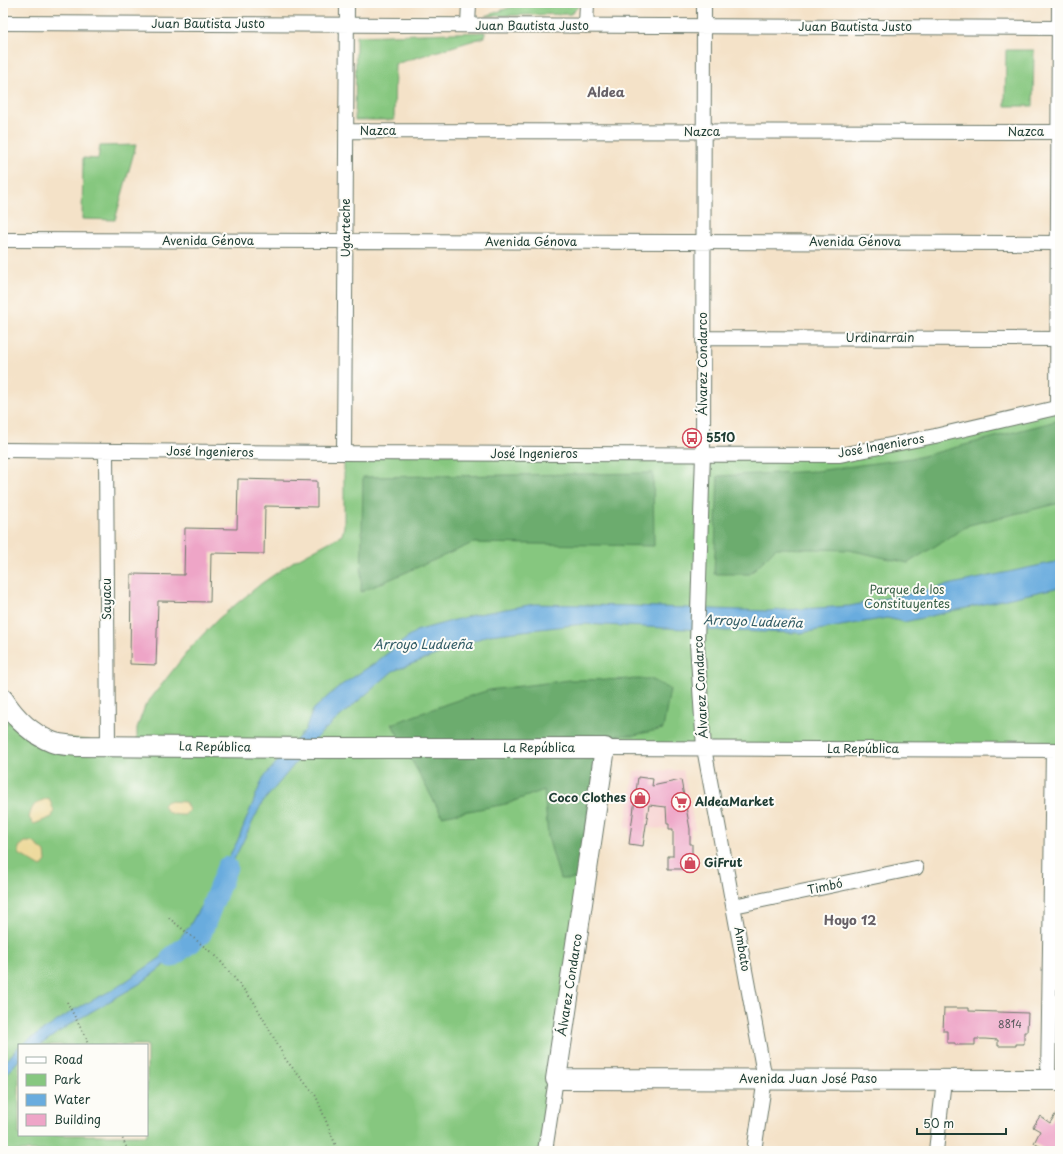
<svg xmlns="http://www.w3.org/2000/svg" width="1063" height="1154" viewBox="0 0 1063 1154" font-family="'Playpen Sans',sans-serif">
	<rect width="100%" height="100%" fill="#fdfcf7"/>
	<filter id="ink" filterUnits="userSpaceOnUse"><feTurbulence type="fractalNoise" baseFrequency=".025" numOctaves="2"/><feDisplacementMap in="SourceGraphic" scale="8" xChannelSelector="R" yChannelSelector="G"/><feConvolveMatrix kernelMatrix="1 2 1 2 8 2 1 2 1" color-interpolation-filters="sRGB"/></filter>
	<filter id="wash" filterUnits="userSpaceOnUse"><feTurbulence type="fractalNoise" baseFrequency=".012" numOctaves="4" result="noise"/><feDisplacementMap in="SourceGraphic" scale="16" xChannelSelector="R" yChannelSelector="G"/><feGaussianBlur stdDeviation="0.9" result="paint"/><feColorMatrix in="noise" values="0 0 0 0 0 0 0 0 0 0 0 0 0 0 0 0 0 1.4 0 .05"/><feComposite in="paint" operator="in"/></filter>
	<g filter="url(#wash)">
		<rect width="100%" height="100%" fill="#f4e2c8"/>
		<path fill="#f7d0cf" d="M683,770L695,829L625,828L634,771Z"/>
		<path fill="#86c77f" stroke="#52825a" fill-rule="evenodd" d="M522,3H579V6L571,14L486,16Z
			M485,32V37L395,64L394,120H355L356,36Z
			M1006,50H1034L1033,106H1005Z
			M136,145L115,220L82,219L83,158L98,159L100,146Z
			M1060,407V750L605,748L545,1151H3V724H8L3,717V699L34,733L137,747V728L145,706L191,647L218,619L262,583L294,561L342,535L344,526V453L840,455ZM19,1045H147V1135H19Z"/>
		<path fill="#6cac6e" stroke="#467451" d="M1060,420V503L969,525L908,563L849,550L776,548L750,574H714L718,476L817,471L919,457Z
			M653,473L654,546L473,543L361,592L363,477Z
			M651,679L670,689L663,729L634,735L601,736L578,879H560L548,837L544,790L506,804L442,816L392,724L449,703L489,690L570,680Z"/>
		<path fill="#eeda9e" stroke="#868c69" d="M49,798L54,811L52,817L34,824L29,818C32,804 36,802 49,798Z
			M167,801L185,802L189,810L185,815C175,815 167,815 163,805Z
			M25,842H33L45,852L46,861L41,867L19,854V847Z"/>
		<path fill="#69acde" stroke="#447489" d="M1060,561V587L904,622L887,618L801,633L728,631L582,624L489,635L393,671L321,733L262,803L192,944L141,983L72,1023L40,1045H21L74,1010L116,988L169,952L190,925L237,842L263,778L305,730L313,710L337,688L375,663L416,631L473,615L534,604L632,606L767,611L850,606Z
			M19,1046V1060L3,1078V1065Z"/>
		<g fill="none" stroke-linecap="round" stroke-linejoin="round">
			<path stroke="#69acde" stroke-width="21" d="M172,957L201,934L227,867"/>
		</g>
		<g id="blocks">
			<path fill="#eea5c7" d="M238,479L317,481V507L265,506L264,554L211,553L210,602L158,601L156,665L130,664L131,574L184,575L185,528L237,529Z
				M638,777L653,779L652,786L681,780L690,829V844H692V869H668V856H673V829H669V824H667L666,807L649,805L643,846L629,844Z
				M944,1008H969V1011L1028,1013L1027,1032H1024V1044H1016V1046H998V1040L985,1039H975V1045H955V1043H947V1031H943Z
				M1060,1107V1151H1048L1034,1143L1040,1131L1033,1127L1040,1116L1050,1123Z"/>
		</g>
	</g>
	<g filter="url(#ink)">
		<use href="#blocks" fill-opacity="0" stroke="#6a7768" stroke-width="1"/>
		<g fill="none" stroke-linecap="round" stroke-linejoin="round">
			<defs>
				<path id="street" d="M704,3L703,454L697,643L704,748L765,1079L754,1151
					M3,23L1060,28
					M468,25L469,3
					M586,26L587,3
					M346,131L1058,132
					M3,240L1060,243
					M704,338L1057,339
					M1057,407L1059,3
					M3,450L344,453L840,455L935,436L1060,407
					M106,451L108,746
					M344,453L347,3
					M605,748L1060,750
					M734,906L916,868
					M1048,1080L1053,750
					M545,1151L556,1079
					M936,1151L944,1080"/>
				<path id="secondary" d="M3,699C15,718 30,733 52,742C59,745 69,745 77,746L320,748H605L556,1079L1060,1080"/>
			</defs>
			<use href="#street" stroke="#6a7768" stroke-width="16"/>
			<use href="#secondary" stroke="#6a7768" stroke-width="22"/>
			<path stroke="#6a7768" stroke-width="2" stroke-dasharray="1 3" stroke-linecap="butt" d="M169,918L217,957L254,1002L286,1060L316,1096L338,1151
				M67,1002L86,1038L88,1045
				M121,1135L128,1151"/>
			<use href="#street" stroke="#fff" stroke-width="14"/>
			<use href="#secondary" stroke="#fff" stroke-width="20"/>
		</g>
	</g>
	<defs>
		<symbol id="bus-ring" viewBox="-11 -11 22 22"><circle r="9.5" fill="#fdfcf7" stroke="#d1495b" stroke-width="1.5"/><path d="M-5-6H5V4H4V6H2V4H-2V6H-4V4H-5ZM-3.5-4V0h7V-4ZM-3.5 1.2v1.5H-2V1.2ZM2 1.2v1.5H3.5V1.2Z" fill="#d1495b"/></symbol>
		<symbol id="shop-ring" viewBox="-11 -11 22 22"><circle r="9.5" fill="#fdfcf7" stroke="#d1495b" stroke-width="1.5"/><path d="M-5-2.5h2.3a2.7 3.5 0 0 1 5.4 0H5L5.5 6h-11ZM-1.5-2.5h3a1.5 2.3 0 0 0-3 0Z" fill="#d1495b"/></symbol>
		<symbol id="supermarket-ring" viewBox="-11 -11 22 22"><circle r="9.5" fill="#fdfcf7" stroke="#d1495b" stroke-width="1.5"/><path d="M-6-5.5h2.5l.6 2H6L4.5 2H-2.5L-4.4-4H-6ZM-1.5 3.2a1.3 1.3 0 1 0 .1 0ZM3 3.2a1.3 1.3 0 1 0 .1 0Z" fill="#d1495b"/></symbol>
	</defs>
	<g fill-rule="evenodd">
		<use href="#bus-ring" x="681" y="427" width="22" height="22"/>
		<use href="#shop-ring" x="629" y="787" width="22" height="22"/>
		<use href="#supermarket-ring" x="670" y="791" width="22" height="22"/>
		<use href="#shop-ring" x="679" y="852" width="22" height="22"/>
	</g>
	<g text-anchor="middle" stroke-width="4" stroke-linejoin="round" paint-order="stroke">
		<g font-size="10" fill="#535759">
			<text x="1010" y="1028">8814</text>
		</g>
		<g font-size="12" fill="#1f3d34" stroke="#fdfcf7">
			<text x="208" y="28">Juan Bautista Justo</text>
			<text x="532" y="30">Juan Bautista Justo</text>
			<text x="855" y="31">Juan Bautista Justo</text>
			<text x="378" y="135">Nazca</text>
			<text x="702" y="136">Nazca</text>
			<text x="1026" y="136">Nazca</text>
			<text transform="translate(346 228) rotate(-90)" y="4">Ugarteche</text>
			<text x="208" y="245">Avenida Génova</text>
			<text x="531" y="246">Avenida Génova</text>
			<text x="855" y="246">Avenida Génova</text>
			<text x="880" y="342">Urdinarrain</text>
			<text transform="translate(703 364) rotate(-90)" y="4">Álvarez Condarco</text>
			<text transform="translate(881 446) rotate(-10)" y="4">José Ingenieros</text>
			<text transform="translate(210 452) rotate(1)" y="4">José Ingenieros</text>
			<text x="534" y="458">José Ingenieros</text>
			<text transform="translate(107 599) rotate(-90)" y="4">Sayacu</text>
			<text transform="translate(701 687) rotate(-93)" y="4">Álvarez Condarco</text>
			<text transform="translate(215 747) rotate(1)" y="4">La República</text>
			<text x="539" y="752">La República</text>
			<text x="863" y="753">La República</text>
			<text transform="translate(825 887) rotate(-12)" y="4">Timbó</text>
			<text transform="translate(742 949) rotate(80)" y="4">Ambato</text>
			<text transform="translate(570 985) rotate(-81)" y="4">Álvarez Condarco</text>
			<text x="808" y="1083">Avenida Juan José Paso</text>
		</g>
		<g font-size="12" font-weight="bold" fill="#1f3d34" stroke="#fdfcf7" text-anchor="start">
			<text x="706" y="442">5510</text>
			<text x="626" y="802" text-anchor="end">Coco Clothes</text>
			<text x="695" y="806">AldeaMarket</text>
			<text x="704" y="867">GiFrut</text>
		</g>
		<g font-size="12" fill="#396047" stroke="#fdfcf7">
			<text x="907" y="594">Parque de los<tspan x="907" dy="14">Constituyentes</tspan></text>
		</g>
		<g font-size="13" font-weight="bold" fill="#676167" stroke="#fdfcf7">
			<text x="606" y="97">Aldea</text>
			<text x="850" y="925">Hoyo 12</text>
		</g>
		<g font-size="13" font-style="italic" fill="#355e67" stroke="#fdfcf7">
			<text transform="translate(753 621) rotate(2)" y="5">Arroyo Ludueña</text>
			<text x="423" y="649">Arroyo Ludueña</text>
		</g>
	</g>
	<rect width="1063" height="1154" fill="none" stroke="#fdfcf7" stroke-width="16"/>
	<rect x="18" y="1044" width="130" height="92" fill="#fdfcf7" stroke="#a4b0a9"/>
	<rect x="26" y="1057" width="20" height="6" fill="#ffffff" stroke="#a4b0a9"/>
	<text x="54" y="1064" font-size="12" fill="#1f3d34">Road</text>
	<rect x="26" y="1074" width="20" height="12" fill="#86c77f" stroke="#a4b0a9"/>
	<text x="54" y="1084" font-size="12" fill="#1f3d34">Park</text>
	<rect x="26" y="1094" width="20" height="12" fill="#69acde" stroke="#a4b0a9"/>
	<text x="54" y="1104" font-size="12" fill="#1f3d34">Water</text>
	<rect x="26" y="1114" width="20" height="12" fill="#eea5c7" stroke="#a4b0a9"/>
	<text x="54" y="1124" font-size="12" fill="#1f3d34">Building</text>
	<path d="M917 1128v6h89v-6" fill="none" stroke="#1f3d34" stroke-width="2"/>
	<text x="923" y="1128" font-size="12" fill="#1f3d34" stroke="#fdfcf7" stroke-width="3" paint-order="stroke">50 m</text>
</svg>
